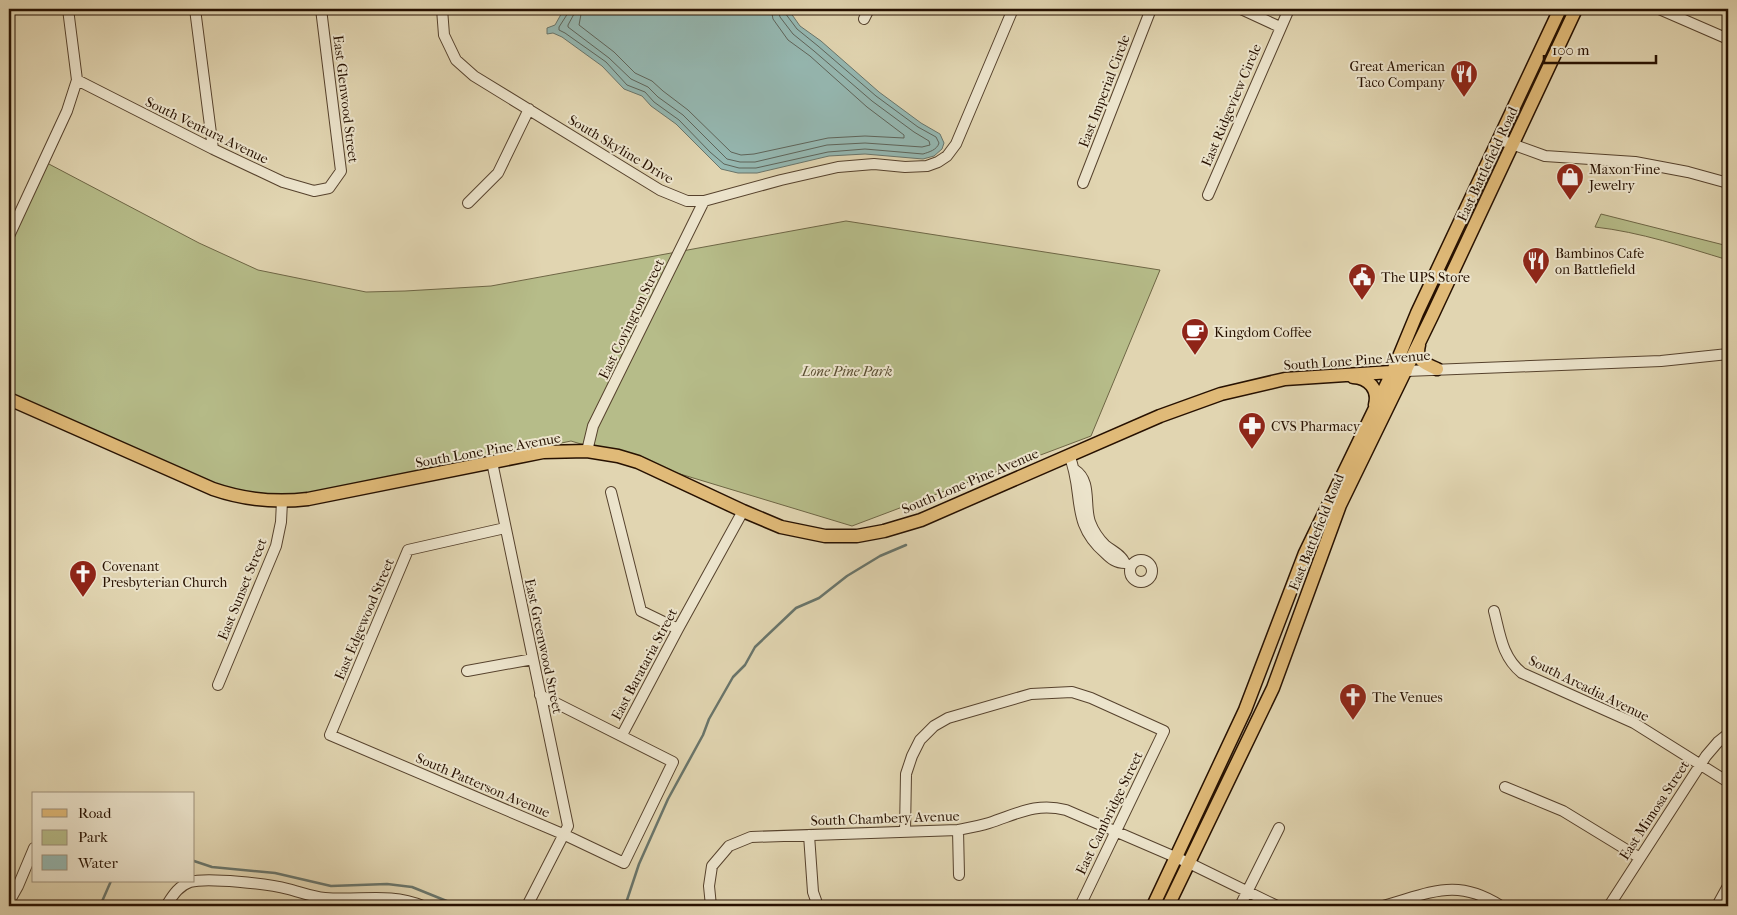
<svg xmlns="http://www.w3.org/2000/svg" width="1737" height="915" viewBox="0 0 1737 915" font-family="'IM FELL French Canon',serif">
	<rect width="100%" height="100%" fill="#e1d5b1"/>
	<filter id="stains"><feTurbulence type="fractalNoise" baseFrequency=".004" numOctaves="4"/><feColorMatrix values="0 0 0 0 .2 0 0 0 0 .09 0 0 0 0 .02 0 0 0 .5 -.17"/></filter>
	<radialGradient id="worn" r=".72"><stop offset=".6" stop-color="#630" stop-opacity="0"/><stop offset="1" stop-color="#630" stop-opacity=".3"/></radialGradient>
	<path fill="#b6bc89" stroke="#6e6645" d="M47,163L199,243L258,270L366,292L405,291L491,286L846,221L1160,270L1091,436L852,526L571,441L325,493L287,496L231,490L9,393V247Z
		M1601,214L1728,246V260C1685,247 1640,232 1595,227Z"/>
	<path fill="#95b8b2" stroke="#69756b" d="M564,9H788L800,26L821,41L879,92L921,123L940,134L944,143L942,149L934,156L923,159L865,154L829,156L757,173H738L721,169L676,124L651,106L642,96L624,89L602,66L562,37L553,33L547,34V28L555,25Z"/>
	<g fill="none" stroke-linecap="round" stroke-linejoin="round">
		<path stroke="#5e645a" stroke-width="1" d="M568,9V13L559,27V30L565,33L606,62L627,85L645,92L654,102L679,120L710,152L724,164L739,168H756L828,152L865,149L923,154C929,152 937,150 939,143L936,137L918,127L876,96L818,46L797,29L785,13V9
			M574,9V14L568,25V27L609,58L631,79L648,87L658,97L683,115L727,159L740,162H755L827,145L865,143L922,147L930,145L929,141L914,132L872,101L814,51L793,34L780,17L778,9
			M582,9L579,25L614,52L635,73L652,81L663,91L688,110L731,152L741,155L754,154L828,138L865,136L904,138V135L867,107L810,56L788,40L773,19L771,9"/>
		<path stroke="#69756b" stroke-width="2.5" d="M194,861L212,867L275,873L331,886L387,884L412,887L459,906
			M100,906L111,881
			M625,906L639,864L668,799L703,735L709,719L733,677L745,665L755,647L796,608L819,598L847,576L880,556L906,545"/>
		<defs>
			<path id="minor" d="M195,9L213,149
				M442,9L444,35L456,60L474,76L660,190L687,201H704L781,180L838,167L874,164L905,167L927,166L938,162L947,156L956,144L1013,9
				M1241,9L1280,27
				M1659,9L1728,39
				M864,19L869,9
				M77,80L213,149L283,182L314,191L329,188L341,171L321,9
				M1498,139L1545,156L1635,162L1688,172L1728,183
				M1083,183L1151,9
				M1208,195L1289,9
				M468,203L498,173L529,109
				M9,236L67,111L77,80L68,9
				M1406,371L1661,361L1728,354
				M587,451L593,426L704,201
				M1069,455C1085,493 1069,522 1105,553C1111,559 1116,563 1125,563C1121,554 1112,551 1105,545C1098,538 1093,530 1090,522C1084,505 1092,481 1075,470
				M492,462L568,826L527,906
				M611,492L641,611L678,629
				M505,528L408,550L330,735L565,835L624,863L673,762L540,695
				M1130 571a11 11 0 1 1 22 0a11 11 0 1 1-22 0Z
				M1494,611C1500,634 1502,657 1522,673L1634,723L1728,782
				M467,671L533,659
				M218,685L276,546L281,522L282,501
				M622,735L678,629L743,511
				M1505,787L1563,811L1640,858
				M958,830L959,875
				M905,831L906,774L912,756L920,740L934,726L948,718L1031,694L1072,692L1091,698L1164,731L1080,906
				M809,835L813,892L818,906
				M9,902L18,886L34,848
				M166,906C172,897 178,886 190,882C207,877 269,884 288,889C300,892 313,897 325,898C360,901 389,892 423,906
				M711,906L709,886L712,866L729,846L751,837L958,830C968,828 979,826 989,823C1017,814 1036,802 1066,810L1189,863L1277,906
				M1240,906L1279,828
				M1383,906C1431,893 1456,877 1501,906
				M1609,906L1706,756L1718,742L1728,734
				M1717,906L1728,886"/>
			<path id="major" d="M1419,345C1415,360 1425,364 1437,369
				M1353,377C1369,378 1379,389 1375,405
				M9,399L213,489C245,500 275,503 308,499L543,452L587,451L618,456L638,462L743,511L781,527L825,536H857L884,531L921,520L1160,416L1221,394L1285,379L1406,371
				M1153,906L1245,710L1305,553L1393,371L1417,313L1560,9
				M1168,906L1273,688L1340,505L1432,316L1576,9"/>
		</defs>
		<use href="#minor" stroke="#56422d" stroke-width="12"/>
		<use href="#major" stroke="#271101" stroke-width="15"/>
		<use href="#minor" stroke="#ece4cc" stroke-width="10"/>
		<use href="#major" stroke="#e0ba78" stroke-width="12"/>
	</g>
	<defs>
		<symbol id="restaurant-pin" viewBox="-11 -11 22 30"><path d="M0 17L-7.5 6A9.5 9.5 0 1 1 7.5 6Z" fill="#8f2418" stroke="#ece4cc"/><path d="M-5-6h1v4h1v-4h1v4h1v-4h1v5L-1.5 .5V6h-2V.5L-5-1ZM5-6V6H3V1.5H1.5Q1.5-4 5-6Z" fill="#fff"/></symbol>
		<symbol id="shop-pin" viewBox="-11 -11 22 30"><path d="M0 17L-7.5 6A9.5 9.5 0 1 1 7.5 6Z" fill="#8f2418" stroke="#ece4cc"/><path d="M-5-2.5h2.3a2.7 3.5 0 0 1 5.4 0H5L5.5 6h-11ZM-1.5-2.5h3a1.5 2.3 0 0 0-3 0Z" fill="#fff"/></symbol>
		<symbol id="civic-pin" viewBox="-11 -11 22 30"><path d="M0 17L-7.5 6A9.5 9.5 0 1 1 7.5 6Z" fill="#8f2418" stroke="#ece4cc"/><path d="M-.6-6.5H3V-4.5H.6V-3L4-1V1h2V6H-6V1h2V-1L-.6-3ZM-1.2 2.5V6h2.4V2.5Z" fill="#fff"/></symbol>
		<symbol id="cafe-pin" viewBox="-11 -11 22 30"><path d="M0 17L-7.5 6A9.5 9.5 0 1 1 7.5 6Z" fill="#8f2418" stroke="#ece4cc"/><path d="M-5.5-4.5H6V0H3Q3 3.5 0 3.5H-2.5Q-5.5 3.5-5.5 0ZM3-3.2v2h1.7v-2ZM-6 4.5H4V6H-6Z" fill="#fff"/></symbol>
		<symbol id="pharmacy-pin" viewBox="-11 -11 22 30"><path d="M0 17L-7.5 6A9.5 9.5 0 1 1 7.5 6Z" fill="#8f2418" stroke="#ece4cc"/><path d="M-2-6h4v4h4v4h-4v4h-4v-4h-4v-4h4Z" fill="#fff"/></symbol>
		<symbol id="church-pin" viewBox="-11 -11 22 30"><path d="M0 17L-7.5 6A9.5 9.5 0 1 1 7.5 6Z" fill="#8f2418" stroke="#ece4cc"/><path d="M-1.2-6h2.4v3.5h3.3v2.4h-3.3V6h-2.4V-.1h-3.3v-2.4h3.3Z" fill="#fff"/></symbol>
	</defs>
	<g fill-rule="evenodd">
		<use href="#restaurant-pin" x="1448" y="58" width="32" height="43"/>
		<use href="#shop-pin" x="1554" y="161" width="32" height="43"/>
		<use href="#restaurant-pin" x="1520" y="245" width="32" height="43"/>
		<use href="#civic-pin" x="1346" y="261" width="32" height="43"/>
		<use href="#cafe-pin" x="1179" y="316" width="32" height="43"/>
		<use href="#pharmacy-pin" x="1236" y="410" width="32" height="43"/>
		<use href="#church-pin" x="67" y="558" width="32" height="43"/>
		<use href="#church-pin" x="1337" y="681" width="32" height="43"/>
	</g>
	<g text-anchor="middle" stroke-width="4" stroke-linejoin="round" paint-order="stroke">
		<g font-size="14" fill="#271101" stroke="#ece4cc" text-anchor="start">
			<text x="1445" y="71" text-anchor="end">Great American<tspan x="1445" dy="16">Taco Company</tspan></text>
			<text x="1589" y="174">Maxon Fine<tspan x="1589" dy="16">Jewelry</tspan></text>
			<text x="1555" y="258">Bambinos Cafe<tspan x="1555" dy="16">on Battlefield</tspan></text>
			<text x="1381" y="282">The UPS Store</text>
			<text x="1214" y="337">Kingdom Coffee</text>
			<text x="1271" y="431">CVS Pharmacy</text>
			<text x="102" y="571">Covenant<tspan x="102" dy="16">Presbyterian Church</tspan></text>
			<text x="1372" y="702">The Venues</text>
		</g>
		<g font-size="14" fill="#271101" stroke="#ece4cc">
			<text transform="translate(1104 91) rotate(-69)" y="5">East Imperial Circle</text>
			<text transform="translate(346 99) rotate(83)" y="5">East Glenwood Street</text>
			<text transform="translate(1231 105) rotate(-67)" y="5">East Ridgeview Circle</text>
			<text transform="translate(207 130) rotate(26)" y="5">South Ventura Avenue</text>
			<text transform="translate(621 149) rotate(31)" y="5">South Skyline Drive</text>
			<text transform="translate(1487 164) rotate(-65)" y="5">East Battlefield Road</text>
			<text transform="translate(631 319) rotate(-64)" y="5">East Covington Street</text>
			<text transform="translate(1357 360) rotate(-4)" y="5">South Lone Pine Avenue</text>
			<text transform="translate(488 450) rotate(-10)" y="5">South Lone Pine Avenue</text>
			<text transform="translate(970 481) rotate(-23)" y="5">South Lone Pine Avenue</text>
			<text transform="translate(1316 532) rotate(-68)" y="5">East Battlefield Road</text>
			<text transform="translate(242 589) rotate(-68)" y="5">East Sunset Street</text>
			<text transform="translate(364 619) rotate(-67)" y="5">East Edgewood Street</text>
			<text transform="translate(544 646) rotate(78)" y="5">East Greenwood Street</text>
			<text transform="translate(644 664) rotate(-62)" y="5">East Barataria Street</text>
			<text transform="translate(1589 688) rotate(26)" y="5">South Arcadia Avenue</text>
			<text transform="translate(483 785) rotate(23)" y="5">South Patterson Avenue</text>
			<text transform="translate(1654 810) rotate(-57)" y="5">East Mimosa Street</text>
			<text transform="translate(1109 813) rotate(-64)" y="5">East Cambridge Street</text>
			<text transform="translate(885 818) rotate(-2)" y="5">South Chambery Avenue</text>
		</g>
		<g font-size="14" font-style="italic" fill="#594d31" stroke="#ece4cc">
			<text x="847" y="376">Lone Pine Park</text>
		</g>
	</g>
	<rect width="1737" height="915" fill="none" stroke="#e1d5b1" stroke-width="30"/>
	<rect x="10" y="10" width="1717" height="895" fill="none" stroke="#271101" stroke-width="2.5"/>
	<rect x="15" y="15" width="1707" height="885" fill="none" stroke="#271101"/>
	<rect x="32" y="792" width="162" height="90" fill="#ece4cc" stroke="#9d907b"/>
	<rect x="42" y="809" width="25" height="8" fill="#e0ba78" stroke="#9d907b"/>
	<text x="78" y="818" font-size="15" fill="#271101">Road</text>
	<rect x="42" y="830" width="25" height="15" fill="#b6bc89" stroke="#9d907b"/>
	<text x="78" y="842" font-size="15" fill="#271101">Park</text>
	<rect x="42" y="855" width="25" height="15" fill="#95b8b2" stroke="#9d907b"/>
	<text x="78" y="868" font-size="15" fill="#271101">Water</text>
	<path d="M1544 55v8h112v-8" fill="none" stroke="#271101" stroke-width="2.5"/>
	<text x="1552" y="55" font-size="15" fill="#271101" stroke="#ece4cc" stroke-width="4" paint-order="stroke">100 m</text>
	<rect width="100%" height="100%" filter="url(#stains)"/>
	<rect width="100%" height="100%" fill="url(#worn)"/>
</svg>
